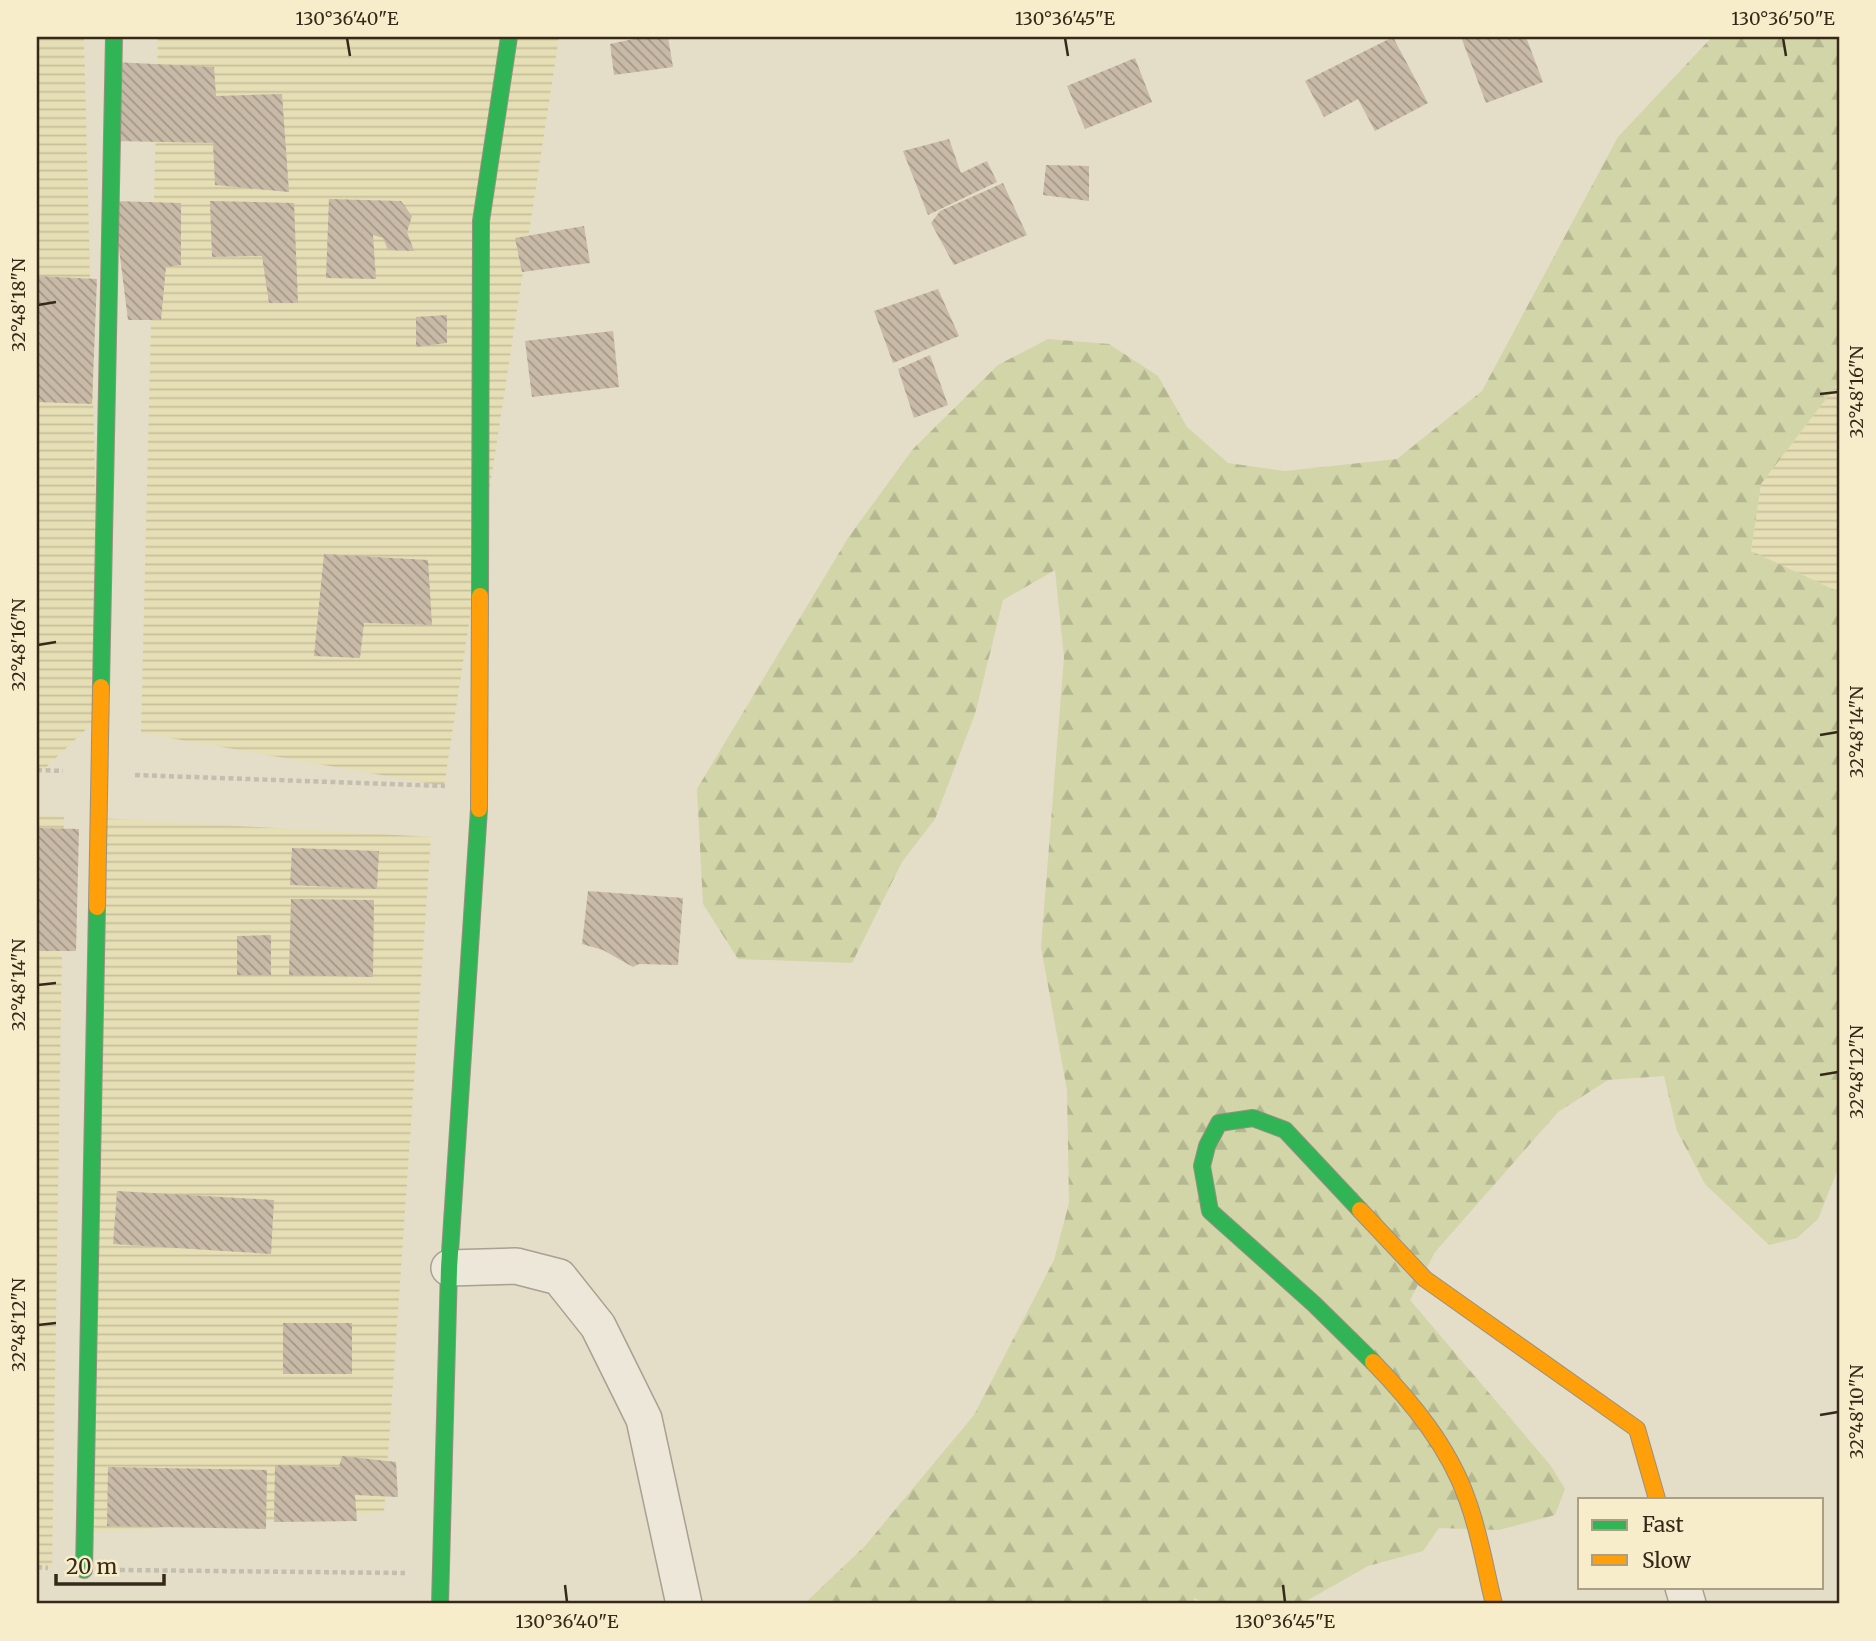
<svg xmlns="http://www.w3.org/2000/svg" width="1876" height="1641" viewBox="0 0 1876 1641" font-family="Merriweather,serif">
	<defs>
		<pattern id="farmland-rules" width="6" height="5" patternUnits="userSpaceOnUse" patternTransform="scale(1.75)"><rect width="6" height="5" fill="#e6dfb5"/><path d="M0 2.5h6" fill="none" stroke="#c6bf9b"/></pattern>
		<pattern id="forest-firs" width="22" height="20" patternUnits="userSpaceOnUse" patternTransform="scale(1.75)"><rect width="22" height="20" fill="#d2d5a8"/><path d="M5 1l3.5 6h-7zM16 11l3.5 6h-7z" fill="#b5b790"/></pattern>
		<pattern id="building-back-hatch" width="6" height="6" patternUnits="userSpaceOnUse" patternTransform="scale(1.75)"><rect width="6" height="6" fill="#c8baa7"/><path d="M-1 5l2 2M0 0l6 6M5-1l2 2" fill="none" stroke="#a39787"/></pattern>
	</defs>
	<rect width="100%" height="100%" fill="#e4ddc7"/>
	<path fill="url(#farmland-rules)" d="M37,37H84L101,715L43,770L37,769Z
		M158,37H559L444,786L141,733Z
		M1839,382V592L1751,551L1761,484Z
		M37,815L64,817L52,1568L37,1567Z
		M99,818L431,837L384,1512L85,1533Z"/>
	<path fill="url(#forest-firs)" d="M1712,37H1839V382L1761,484L1751,551L1839,592V1166L1818,1219L1797,1238L1769,1245L1705,1184L1677,1131L1664,1076L1608,1080L1558,1112L1435,1252L1410,1300L1551,1466L1565,1489L1555,1515L1499,1530L1439,1528L1423,1551L1368,1566L1301,1604H1209L1194,1598L1193,1604H804L865,1546L974,1415L1054,1260L1069,1203L1067,1090L1041,947L1064,657L1055,570L1003,600L975,714L935,819L902,862L852,963L738,959L703,904L697,789L848,538L913,449L998,365L1048,339L1109,344L1158,376L1187,427L1228,463L1285,471L1397,459L1482,391L1618,137Z"/>
	<path fill="url(#building-back-hatch)" d="M643,37H668L673,67L614,75L610,44Z
		M1393,37L1428,103L1375,131L1358,99L1324,117L1305,81Z
		M1461,37H1526L1543,82L1486,103Z
		M1135,58L1152,102L1085,129L1067,86Z
		M114,62L214,67L216,96L282,94L289,192L215,185L213,143L115,141Z
		M949,139L961,173L987,161L997,182L928,215L903,151Z
		M1046,165L1089,166V201L1043,195Z
		M1003,183L1027,235L954,265L931,223L940,211Z
		M329,199L401,201L412,216L407,232L414,251L388,250L383,238L373,235L376,279L326,278Z
		M113,201L181,203V265L166,267L161,320H128Z
		M210,201L294,203L298,303H269L262,256L212,257Z
		M584,226L590,263L522,272L515,238Z
		M37,276L97,279L92,404L37,402Z
		M938,289L959,336L893,363L874,311Z
		M447,315V343L416,347V317Z
		M613,331L619,387L532,397L525,341Z
		M930,355L948,405L914,418L898,369Z
		M324,554L428,560L432,625L364,623L360,658L314,656Z
		M37,828L79,829L76,951H37Z
		M292,848L379,851L377,889L290,885Z
		M588,891L683,898L678,965L639,964L633,967L603,950L582,944Z
		M291,899L374,900L373,977L289,975Z
		M271,935V975H237V936Z
		M117,1191L274,1200L271,1254L113,1244Z
		M283,1323H352V1374H283Z
		M342,1456L396,1462L398,1497L355,1495L357,1521L274,1522L275,1465L339,1467Z
		M108,1467L267,1470L266,1529L107,1526Z"/>
	<g fill="none" stroke-linecap="round" stroke-linejoin="round">
		<defs>
			<path id="street" d="M449,1268L516,1266L559,1277L598,1326L644,1419L684,1604
				M1683,1587L1688,1604"/>
			<path id="fast" d="M480,596L481,221L509,37
				M101,687L114,37
				M1360,1210L1285,1130L1253,1118L1219,1123L1207,1146L1202,1166L1210,1211L1314,1304L1373,1362
				M84,1570L97,907
				M440,1604L449,1268L479,809"/>
			<path id="slow" d="M479,809L480,596
				M97,907L101,687
				M1360,1210L1425,1279L1637,1429L1657,1499
				M1373,1362C1411,1401 1449,1447 1467,1499C1480,1533 1485,1569 1494,1604"/>
		</defs>
		<use href="#street" stroke="#a8a091" stroke-width="38"/>
		<use href="#fast" stroke="#989081" stroke-width="18"/>
		<use href="#slow" stroke="#989081" stroke-width="18"/>
		<path stroke="#c4beb0" stroke-width="4.5" stroke-dasharray="5 3.5" stroke-linecap="butt" d="M37,770L63,771
			M135,775L445,786
			M37,1567L48,1568
			M120,1570L405,1573"/>
		<use href="#street" stroke="#ece7d9" stroke-width="35"/>
		<use href="#fast" stroke="#30b455" stroke-width="16"/>
		<use href="#slow" stroke="#ff9f0a" stroke-width="16"/>
	</g>
	<path fill="none" stroke="#362919" stroke-width="2.5" d="M347,38L350,56M1065,38L1068,56M1783,38L1786,56M38,305L56,302M1820,394L1838,392M38,645L56,642M1820,735L1838,732M38,985L56,983M1820,1075L1838,1072M38,1325L56,1323M1820,1415L1838,1412M565,1585L567,1602M1283,1585L1285,1602"/>
	<rect width="1876" height="1641" fill="none" stroke="#f8edca" stroke-width="77"/>
	<rect x="1578" y="1498" width="245" height="91" fill="#f8edca" stroke="#aa9f83" stroke-width="2"/>
	<rect x="1592" y="1520" width="35" height="10" fill="#30b455" stroke="#aa9f83" stroke-width="2"/>
	<text x="1642" y="1532" font-size="21" fill="#362919">Fast</text>
	<rect x="1592" y="1555" width="35" height="10" fill="#ff9f0a" stroke="#aa9f83" stroke-width="2"/>
	<text x="1642" y="1568" font-size="21" fill="#362919">Slow</text>
	<path d="M56 1574v10h108v-10" fill="none" stroke="#362919" stroke-width="3.5"/>
	<text x="66" y="1574" font-size="21" fill="#362919" stroke="#f8edca" stroke-width="5" paint-order="stroke">20 m</text>
	<rect x="38" y="38" width="1800" height="1564" fill="none" stroke="#362919" stroke-width="2.5"/>
	<g font-size="18" text-anchor="middle" fill="#362919">
		<text x="347" y="25">130°36'40"E</text>
		<text x="1065" y="25">130°36'45"E</text>
		<text x="1783" y="25">130°36'50"E</text>
		<text transform="translate(19 305) rotate(-90)" y="6">32°48'18"N</text>
		<text transform="translate(1857 392) rotate(-90)" y="6">32°48'16"N</text>
		<text transform="translate(19 645) rotate(-90)" y="6">32°48'16"N</text>
		<text transform="translate(1857 732) rotate(-90)" y="6">32°48'14"N</text>
		<text transform="translate(19 985) rotate(-90)" y="6">32°48'14"N</text>
		<text transform="translate(1857 1072) rotate(-90)" y="6">32°48'12"N</text>
		<text transform="translate(19 1325) rotate(-90)" y="6">32°48'12"N</text>
		<text transform="translate(1857 1412) rotate(-90)" y="6">32°48'10"N</text>
		<text x="567" y="1628">130°36'40"E</text>
		<text x="1285" y="1628">130°36'45"E</text>
	</g>
</svg>
